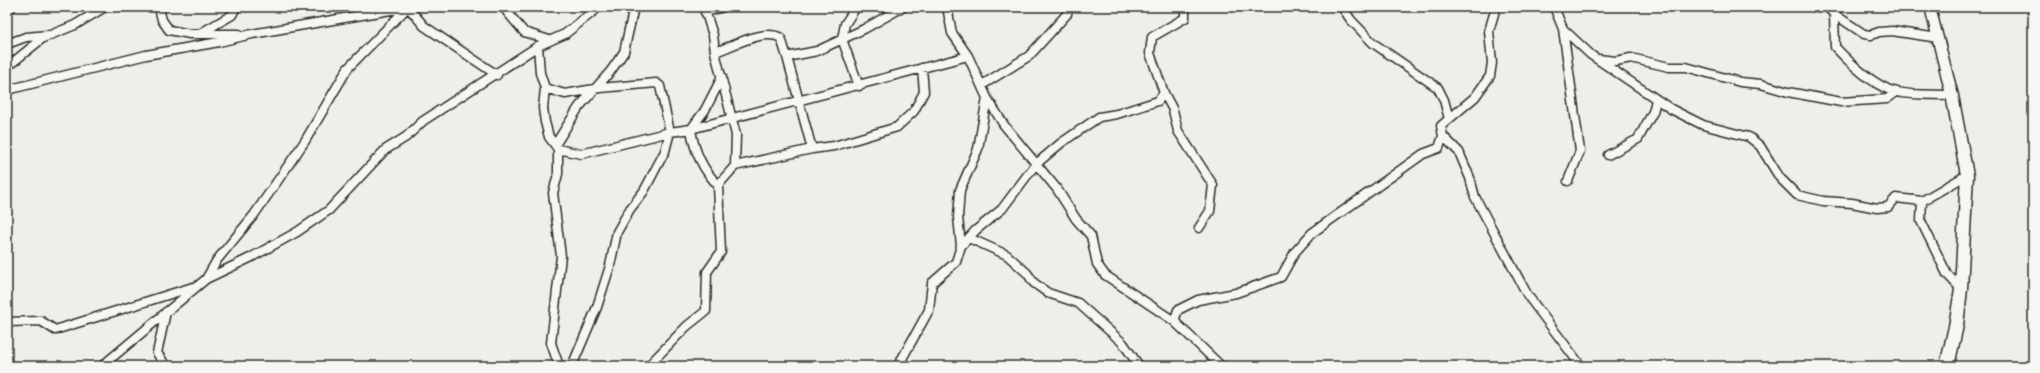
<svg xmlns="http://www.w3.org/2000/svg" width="2040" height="373" viewBox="0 0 2040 373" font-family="'Balsamiq Sans',sans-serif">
	<rect width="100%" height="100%" fill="#eeeeea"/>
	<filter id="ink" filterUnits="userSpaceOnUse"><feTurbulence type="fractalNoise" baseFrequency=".025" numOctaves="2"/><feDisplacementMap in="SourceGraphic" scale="8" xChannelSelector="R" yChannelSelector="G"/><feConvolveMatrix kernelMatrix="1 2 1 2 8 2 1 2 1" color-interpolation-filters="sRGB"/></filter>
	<g filter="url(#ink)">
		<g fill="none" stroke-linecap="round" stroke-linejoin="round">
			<defs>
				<path id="minor" d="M156,7L159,8L162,20L169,30L190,34H239
					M503,7L524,32L549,40
					M856,7L845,24L842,39L859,86
					M947,7L952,33L968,56L987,98L1004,125L1057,189L1076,219L1091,236L1097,264L1105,275L1174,321L1221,366
					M1185,7V18L1152,37L1150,53L1164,93L1173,110L1178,131L1213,185L1210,211L1199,228
					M1342,7L1351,20L1373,43L1438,88L1444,100L1449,119L1441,126L1443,136L1459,152L1470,178L1475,197L1528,296L1581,366
					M1554,7L1563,29L1580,151L1568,181
					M1827,7L1834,14L1835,47C1849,62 1876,88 1897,92C1914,96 1934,94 1952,95
					M7,10L12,7
					M705,12L724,7
					M1834,14L1864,34L1871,35L1879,32L1892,31L1938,38
					M1563,29L1591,55L1671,109L1703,125L1749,137L1760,146L1780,178L1797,195L1823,201L1852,203L1877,208L1888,207L1896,198L1922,201
					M201,33L232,15L236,7
					M7,44L26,37L48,35
					M538,46L540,73L545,88L543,108L545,122L549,137L558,149L581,154L670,132L691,129L968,56
					M715,52C733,46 764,28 781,38L787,57
					M1598,59L1616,61L1631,58L1669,67H1686L1740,82L1761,84L1788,92L1841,102L1887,99L1896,92
					M7,67L43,38L75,25L105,7
					M982,85L1029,56L1067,14L1069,7
					M545,88L565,94L600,88L656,83L660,86L670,132L665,151L644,191L630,209L617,232L610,266L597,307L572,366
					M7,90L146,55L219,42L252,34L408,7L424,26L497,75
					M1449,119L1475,97L1490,76L1492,63L1489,31L1496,7
					M555,145L579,107L610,72L624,52L634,7
					M558,149V174L553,193L561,256L551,343L559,366
					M812,149L834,146L897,127L914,111L924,92L922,68
					M1608,155L1638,139L1653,112L1656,100
					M735,166L812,149L787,57L817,51L864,29L903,7
					M718,185C702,169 694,151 691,129L705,110L722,77
					M969,238L1007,255L1027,273L1034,283L1048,293L1078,303L1123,343L1139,366
					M961,246L976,230L1002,209L1035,165L1061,143L1099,117L1117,114L1158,101L1164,93
					M206,279L250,258L297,232L329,210L385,150L406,137L423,121L538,46L565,34L599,7
					M1961,289L1947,274L1921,221L1922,201L1967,175
					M166,312L157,353L166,366
					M1174,321L1178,310L1198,300L1236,293L1281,277L1295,252L1312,233L1423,154L1439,148L1443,136
					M7,322L41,321L55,330L193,287
					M102,366L206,279L217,260L254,215L305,141L348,68L408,7
					M648,366L687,326L706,311L707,272L721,252L718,185L735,166L736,135L715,52L713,35L704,7
					M898,366L929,310L932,283L956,262L961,246L958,217L960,190L978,149L987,98"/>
				<path id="secondary" d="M1925,7H1935L1958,95L1973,175L1967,289L1963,326L1954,366H1940L1949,326L1955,289L1961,175L1946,95Z"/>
			</defs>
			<use href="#minor" stroke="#2b2b2b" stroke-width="11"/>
			<use href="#secondary" stroke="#2b2b2b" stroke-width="3"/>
			<use href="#minor" stroke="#f6f6f2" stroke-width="8"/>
			<use href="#secondary" fill="#f6f6f2" fill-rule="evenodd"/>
		</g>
	</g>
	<rect width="2040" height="373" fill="none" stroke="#f6f6f2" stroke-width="24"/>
	<rect x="12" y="12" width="2016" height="349" fill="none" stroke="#2b2b2b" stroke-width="1.5" filter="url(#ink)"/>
</svg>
